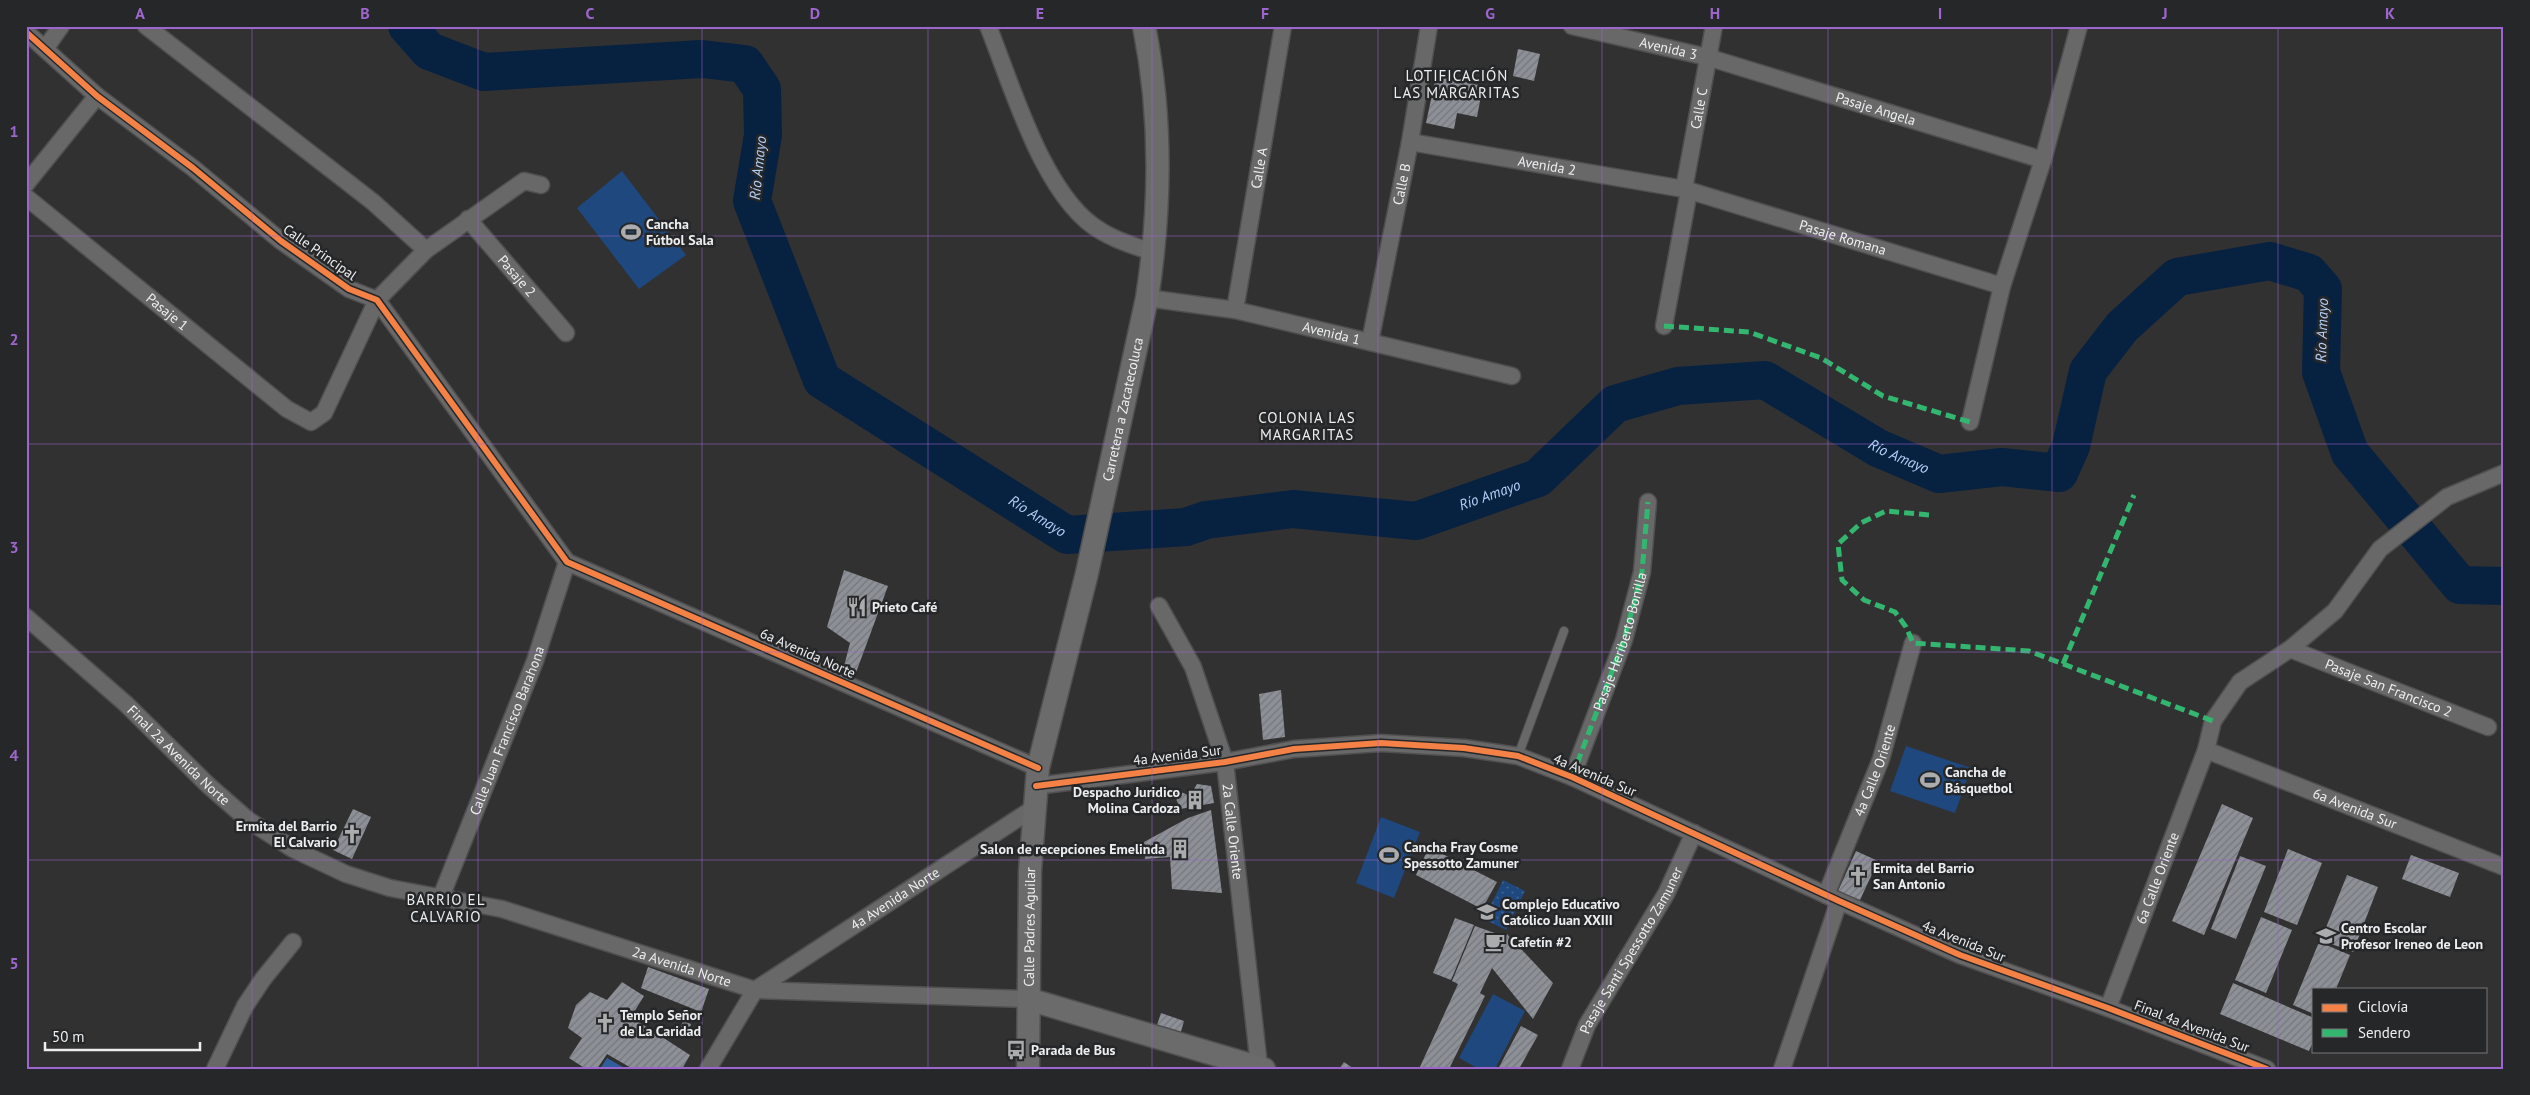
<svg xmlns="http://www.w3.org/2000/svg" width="2530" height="1095" viewBox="0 0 2530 1095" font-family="'PT Sans',sans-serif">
	<defs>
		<pattern id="forest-firs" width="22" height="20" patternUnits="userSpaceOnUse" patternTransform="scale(1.25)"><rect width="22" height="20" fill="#2f5e9b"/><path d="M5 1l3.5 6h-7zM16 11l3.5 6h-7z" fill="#4d75a9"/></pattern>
		<pattern id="park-dots" width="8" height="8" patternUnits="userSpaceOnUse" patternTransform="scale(1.25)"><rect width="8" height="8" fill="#1e487e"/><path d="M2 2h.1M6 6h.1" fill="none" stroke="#3f6391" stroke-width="1.8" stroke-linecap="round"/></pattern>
		<pattern id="building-hatch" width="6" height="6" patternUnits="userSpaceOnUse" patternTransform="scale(1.25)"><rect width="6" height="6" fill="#8d9197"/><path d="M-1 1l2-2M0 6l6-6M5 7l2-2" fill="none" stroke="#74777b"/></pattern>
	</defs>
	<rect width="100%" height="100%" fill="#313132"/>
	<path fill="#1e487e" d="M622,171L686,255L639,289L577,208Z
		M1906,746L1971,768L1955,813L1890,791Z
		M1381,817L1420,832L1394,898L1356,883Z
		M1493,994L1525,1011L1495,1069H1479L1459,1058Z"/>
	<path fill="url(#forest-firs)" d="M607,1058L626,1069H600Z"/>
	<path fill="url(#park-dots)" d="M1503,880L1525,891L1506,930L1484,919Z"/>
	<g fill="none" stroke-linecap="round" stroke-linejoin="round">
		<path stroke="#072141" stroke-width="38" id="s1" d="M407,26L429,51L484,72L702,59L745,64L762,89L763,135L752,201L822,380L1067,535L1186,527L1206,520L1293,509L1416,521L1538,478L1615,404L1678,386L1765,380L1878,448L1939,474L2002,467L2059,473L2071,446L2088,371L2122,327L2177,277L2270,261L2309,273L2323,289L2321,372L2350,453L2460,585L2504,586"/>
	</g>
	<path fill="url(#building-hatch)" d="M1518,49L1540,54L1534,81L1513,76Z
		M1436,76L1483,86L1477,117L1457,113L1454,129L1426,123Z
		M844,570L888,586L854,678L842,674L850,643L827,627Z
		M1281,690L1285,737L1263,740L1259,694Z
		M1197,784L1211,786L1214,803L1180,809L1172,788L1190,796Z
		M2222,804L2253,818L2204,935L2172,921Z
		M353,809L371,817L352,859L333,850Z
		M1211,810L1222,893L1172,889L1170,857L1145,859L1144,842L1188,818Z
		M1429,847L1497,882L1482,909L1416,875Z
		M2288,849L2322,863L2297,925L2264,912Z
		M1856,851L1878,861L1860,900L1838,891Z
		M2411,855L2459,873L2450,897L2402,879Z
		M2240,856L2266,866L2236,939L2211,929Z
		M2347,875L2378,887L2353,952L2321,940Z
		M2261,917L2292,930L2266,993L2235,980Z
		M1455,918L1474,925L1451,980L1433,973Z
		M1475,926L1506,937L1507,934L1553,983L1533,1019L1492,968L1480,993L1485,996L1449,1069H1419L1458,984L1452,981Z
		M2319,942L2350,955L2336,989H2314V1014L2293,1005Z
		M648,967L709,989L701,1012L641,988Z
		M622,982L644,996L631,1017L690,1055L682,1069H633L607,1054L597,1069H586L569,1058L582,1038L568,1028L576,1005L590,992L607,1000Z
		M2233,983L2314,1018V1039L2309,1051L2220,1014Z
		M1161,1013L1184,1021L1180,1035L1156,1028Z
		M683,1021L691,1024L688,1033L680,1030Z
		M1521,1026L1538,1035L1519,1069H1498Z
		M1344,1062L1354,1069H1339Z"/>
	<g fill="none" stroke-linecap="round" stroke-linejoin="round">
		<defs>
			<path id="lane" d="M1518,756L1564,631"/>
			<g id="street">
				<path d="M146,26L373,202L426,250"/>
				<path d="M988,26C1012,85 1044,199 1101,231C1117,241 1136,247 1154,252"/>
				<path id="s2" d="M1572,26L1707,57L2043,160"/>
				<path d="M26,32L97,96L193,168L281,241L349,289L377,300L567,562L1038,768"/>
				<path d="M45,49L61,26"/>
				<path id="s3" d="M1410,142L1684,189L2002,286"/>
				<path d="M26,184L97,96"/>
				<path id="s4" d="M1684,189L1714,26"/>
				<path id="s5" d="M26,197L287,409L311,422L324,413L377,300L426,250L524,181L541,185"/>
				<path id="s6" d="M468,219L566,333"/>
				<path id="s7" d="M1147,298L1235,310L1512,376"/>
				<path id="s8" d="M1235,310L1283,26"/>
				<path d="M1664,326L1689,191"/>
				<path id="s9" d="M1370,342L1410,142L1429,26"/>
				<path d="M1970,422L2002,286L2043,160L2079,26"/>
				<path id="s10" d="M1159,606L1193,667L1225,762L1259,1066L1258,1069"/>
				<path id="s11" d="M26,617L126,704L208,785L248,820L293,849L346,874L390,888L502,909L755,990L1028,999"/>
				<path id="s12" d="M2290,649L2488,727"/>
				<path id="s13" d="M2206,750L2504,867"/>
				<path d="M1572,777L1624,640L1642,572L1648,502"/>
				<path d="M1036,786L1225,762L1294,749L1381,743L1464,748L1518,756L1572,777L1839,901L1960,955L2108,1008L2267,1069"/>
				<path id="s14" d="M1826,895L1881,759L1913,643"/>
				<path id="s15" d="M441,897L535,661L567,562"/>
				<path id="s16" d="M2108,1008L2206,750L2213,721L2240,682L2290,649L2335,611L2380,549L2447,497L2504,473"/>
				<path d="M215,1069L245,1006L263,979L293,942"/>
				<path id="s17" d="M708,1069L755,990L1034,808"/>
				<path id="s18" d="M1570,1069L1587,1025L1666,894L1694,833"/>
				<path d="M1782,1069L1839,901"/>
			</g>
			<g id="secondary">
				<path d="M1028,999L1264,1069"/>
				<path id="s19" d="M1028,1069L1030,871L1038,768L1087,573L1147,298C1161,208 1162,116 1144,26"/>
			</g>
		</defs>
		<use href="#lane" stroke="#4f4f50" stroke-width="10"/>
		<use href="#street" stroke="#4f4f50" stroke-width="19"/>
		<use href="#secondary" stroke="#4f4f50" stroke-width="25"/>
		<use href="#lane" stroke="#686869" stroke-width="8"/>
		<use href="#street" stroke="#686869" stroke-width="16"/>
		<use href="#secondary" stroke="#6b6b6c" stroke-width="22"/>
		<g stroke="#33b770" stroke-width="5" stroke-dasharray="10 5" stroke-linecap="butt">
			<path d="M1664,326L1749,332L1821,358L1883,396L1970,422"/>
			<path d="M1929,515L1886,511L1861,523L1838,544L1842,580L1864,600L1895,612L1906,627L1913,643L2029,651L2213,721"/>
			<path d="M2063,664L2134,495"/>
			<path id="s20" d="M1572,777L1624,640L1642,572L1648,502"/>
		</g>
		<defs>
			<path id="cycleway" d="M26,32L97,96L193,168L281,241L349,289L377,300L567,562L1038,768
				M1036,786L1225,762L1294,749L1381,743L1464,748L1518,756L1572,777L1839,901L1960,955L2108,1008L2267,1069"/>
		</defs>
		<use href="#cycleway" stroke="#262729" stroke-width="9"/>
		<use href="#cycleway" stroke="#f48246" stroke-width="6"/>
	</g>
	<path fill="none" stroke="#9d66cd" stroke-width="1" stroke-opacity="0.55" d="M252,26V1069M478,26V1069M702,26V1069M928,26V1069M1152,26V1069M1378,26V1069M1602,26V1069M1828,26V1069M2052,26V1069M2278,26V1069M26,236H2504M26,444H2504M26,652H2504M26,860H2504"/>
	<defs>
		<symbol id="stadium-bare" viewBox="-9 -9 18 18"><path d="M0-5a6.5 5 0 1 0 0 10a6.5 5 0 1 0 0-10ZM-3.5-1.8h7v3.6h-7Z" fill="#abacad" stroke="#262729" stroke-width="2.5" paint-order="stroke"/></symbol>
		<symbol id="restaurant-bare" viewBox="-9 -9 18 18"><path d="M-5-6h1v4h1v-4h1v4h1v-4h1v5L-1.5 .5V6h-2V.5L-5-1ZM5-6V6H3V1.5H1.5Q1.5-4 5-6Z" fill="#abacad" stroke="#262729" stroke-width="2.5" paint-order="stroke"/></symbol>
		<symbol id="building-bare" viewBox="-9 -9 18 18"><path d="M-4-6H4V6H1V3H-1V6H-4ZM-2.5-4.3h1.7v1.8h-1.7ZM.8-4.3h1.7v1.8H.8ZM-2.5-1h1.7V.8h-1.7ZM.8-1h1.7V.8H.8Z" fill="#abacad" stroke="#262729" stroke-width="2.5" paint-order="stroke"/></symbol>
		<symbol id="church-bare" viewBox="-9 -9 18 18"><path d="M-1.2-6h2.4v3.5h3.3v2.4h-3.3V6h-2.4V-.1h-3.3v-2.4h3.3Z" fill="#abacad" stroke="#262729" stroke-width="2.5" paint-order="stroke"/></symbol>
		<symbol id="school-bare" viewBox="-9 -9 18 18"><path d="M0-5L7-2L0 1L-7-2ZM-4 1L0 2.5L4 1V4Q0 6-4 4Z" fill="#abacad" stroke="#262729" stroke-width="2.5" paint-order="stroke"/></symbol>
		<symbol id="cafe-bare" viewBox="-9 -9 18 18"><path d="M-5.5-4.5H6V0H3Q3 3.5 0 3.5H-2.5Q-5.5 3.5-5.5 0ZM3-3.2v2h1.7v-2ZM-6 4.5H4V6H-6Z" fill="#abacad" stroke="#262729" stroke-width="2.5" paint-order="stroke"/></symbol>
		<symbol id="bus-bare" viewBox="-9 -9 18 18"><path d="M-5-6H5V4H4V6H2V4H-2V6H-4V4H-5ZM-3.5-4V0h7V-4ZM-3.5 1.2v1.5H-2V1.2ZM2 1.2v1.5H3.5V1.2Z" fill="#abacad" stroke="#262729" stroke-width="2.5" paint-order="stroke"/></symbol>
	</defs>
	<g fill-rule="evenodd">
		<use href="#stadium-bare" x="617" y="218" width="28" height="28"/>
		<use href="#restaurant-bare" x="843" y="593" width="28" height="28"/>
		<use href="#stadium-bare" x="1916" y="766" width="28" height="28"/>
		<use href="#building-bare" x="1181" y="786" width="28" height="28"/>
		<use href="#church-bare" x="338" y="820" width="28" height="28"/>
		<use href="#building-bare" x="1166" y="835" width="28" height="28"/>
		<use href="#stadium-bare" x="1375" y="841" width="28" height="28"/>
		<use href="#church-bare" x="1844" y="862" width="28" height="28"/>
		<use href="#school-bare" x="1473" y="898" width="28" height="28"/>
		<use href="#school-bare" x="2312" y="922" width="28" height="28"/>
		<use href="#cafe-bare" x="1481" y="928" width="28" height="28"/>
		<use href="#church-bare" x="591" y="1009" width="28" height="28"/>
		<use href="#bus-bare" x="1002" y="1036" width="28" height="28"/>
	</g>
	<g text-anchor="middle" stroke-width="5" stroke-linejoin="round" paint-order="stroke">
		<g font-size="14" fill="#edeeef" stroke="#262729">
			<text dy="5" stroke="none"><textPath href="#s2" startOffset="99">Avenida 3</textPath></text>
			<text dy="5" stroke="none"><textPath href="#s4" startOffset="82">Calle C</textPath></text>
			<text dy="5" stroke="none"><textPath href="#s2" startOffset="315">Pasaje Angela</textPath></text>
			<text dy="5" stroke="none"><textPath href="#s3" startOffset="139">Avenida 2</textPath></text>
			<text dy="5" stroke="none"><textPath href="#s8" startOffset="144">Calle A</textPath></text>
			<text dy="5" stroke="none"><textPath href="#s9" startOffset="161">Calle B</textPath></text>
			<text dy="5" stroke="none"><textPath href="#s3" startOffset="444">Pasaje Romana</textPath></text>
			<text transform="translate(320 252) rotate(35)" y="5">Calle Principal</text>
			<text dy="5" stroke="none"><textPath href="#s6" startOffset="75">Pasaje 2</textPath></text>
			<text dy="5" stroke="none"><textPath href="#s5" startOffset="182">Pasaje 1</textPath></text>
			<text dy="5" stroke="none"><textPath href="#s7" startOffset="188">Avenida 1</textPath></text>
			<text dy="5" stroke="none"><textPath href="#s19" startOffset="670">Carretera a Zacatecoluca</textPath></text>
			<text dy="5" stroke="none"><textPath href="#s20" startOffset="144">Pasaje Heriberto Bonilla</textPath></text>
			<text transform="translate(808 653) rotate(24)" y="5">6a Avenida Norte</text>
			<text dy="5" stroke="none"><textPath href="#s12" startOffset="106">Pasaje San Francisco 2</textPath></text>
			<text dy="5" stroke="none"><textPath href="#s15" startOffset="179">Calle Juan Francisco Barahona</textPath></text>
			<text dy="5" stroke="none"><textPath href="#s11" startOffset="206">Final 2a Avenida Norte</textPath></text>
			<text transform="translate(1177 755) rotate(-7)" y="5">4a Avenida Sur</text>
			<text dy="5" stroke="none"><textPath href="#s14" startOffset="134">4a Calle Oriente</textPath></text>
			<text transform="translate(1595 775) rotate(23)" y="5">4a Avenida Sur</text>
			<text dy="5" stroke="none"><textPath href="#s13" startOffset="160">6a Avenida Sur</textPath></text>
			<text dy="5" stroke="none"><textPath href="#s10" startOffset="240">2a Calle Oriente</textPath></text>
			<text dy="5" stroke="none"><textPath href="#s16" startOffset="139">6a Calle Oriente</textPath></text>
			<text dy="5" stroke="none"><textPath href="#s17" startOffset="259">4a Avenida Norte</textPath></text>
			<text dy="5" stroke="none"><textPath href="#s19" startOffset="142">Calle Padres Aguilar</textPath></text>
			<text transform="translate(1964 941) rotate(22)" y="5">4a Avenida Sur</text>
			<text dy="5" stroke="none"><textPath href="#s18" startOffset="134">Pasaje Santi Spessotto Zamuner</textPath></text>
			<text dy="5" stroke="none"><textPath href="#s11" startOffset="762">2a Avenida Norte</textPath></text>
			<text transform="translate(2192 1026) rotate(21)" y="5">Final 4a Avenida Sur</text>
		</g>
		<g font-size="14" font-weight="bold" fill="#edeeef" stroke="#262729" text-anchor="start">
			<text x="646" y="229">Cancha<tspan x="646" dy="16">Fútbol Sala</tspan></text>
			<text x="872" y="612">Prieto Café</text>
			<text x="1945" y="777">Cancha de<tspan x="1945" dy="16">Básquetbol</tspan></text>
			<text x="1180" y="797" text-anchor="end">Despacho Juridico<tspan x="1180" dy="16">Molina Cardoza</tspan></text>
			<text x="337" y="831" text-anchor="end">Ermita del Barrio<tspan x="337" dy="16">El Calvario</tspan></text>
			<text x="1404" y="852">Cancha Fray Cosme<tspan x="1404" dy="16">Spessotto Zamuner</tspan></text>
			<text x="1165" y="854" text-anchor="end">Salon de recepciones Emelinda</text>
			<text x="1873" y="873">Ermita del Barrio<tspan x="1873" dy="16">San Antonio</tspan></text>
			<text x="1502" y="909">Complejo Educativo<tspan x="1502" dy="16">Católico Juan XXIII</tspan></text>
			<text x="2341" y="933">Centro Escolar<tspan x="2341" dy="16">Profesor Ireneo de Leon</tspan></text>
			<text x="1510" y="947">Cafetín #2</text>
			<text x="620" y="1020">Templo Señor<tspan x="620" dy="16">de La Caridad</tspan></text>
			<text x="1031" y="1055">Parada de Bus</text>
		</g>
		<g font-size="15" letter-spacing="1" fill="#edeeef" stroke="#262729">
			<text x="1457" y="81">LOTIFICACIÓN<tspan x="1457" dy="17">LAS MARGARITAS</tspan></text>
			<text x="1307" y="423">COLONIA LAS<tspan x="1307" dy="17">MARGARITAS</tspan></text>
			<text x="446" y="905">BARRIO EL<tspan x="446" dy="17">CALVARIO</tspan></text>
		</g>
		<g font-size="15" font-style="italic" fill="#b3cff6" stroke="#262729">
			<text transform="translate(758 168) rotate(-84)" y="5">Río Amayo</text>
			<text transform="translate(2322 330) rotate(-88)" y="5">Río Amayo</text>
			<text dy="5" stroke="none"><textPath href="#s1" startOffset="1874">Río Amayo</textPath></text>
			<text dy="5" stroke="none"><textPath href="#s1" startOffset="1409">Río Amayo</textPath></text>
			<text dy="5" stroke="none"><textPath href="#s1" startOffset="944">Río Amayo</textPath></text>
		</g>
	</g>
	<rect width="2530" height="1095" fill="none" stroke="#262729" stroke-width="55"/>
	<rect x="2312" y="988" width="175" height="65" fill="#262729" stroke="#767778"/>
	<rect x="2322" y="1004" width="25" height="8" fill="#f48246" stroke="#767778"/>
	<text x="2358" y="1012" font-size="15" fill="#edeeef">Ciclovía</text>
	<rect x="2322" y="1029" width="25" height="8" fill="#33b770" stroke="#767778"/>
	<text x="2358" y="1038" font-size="15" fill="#edeeef">Sendero</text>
	<path d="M45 1042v8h155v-8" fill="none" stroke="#edeeef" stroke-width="2.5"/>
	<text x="52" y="1042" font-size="15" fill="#edeeef" stroke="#262729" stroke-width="4" paint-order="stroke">50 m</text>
	<rect x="28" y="28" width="2474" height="1040" fill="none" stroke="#9d66cd" stroke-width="2"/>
	<g font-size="16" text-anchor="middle" font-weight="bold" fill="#9d66cd">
		<text x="140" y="19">A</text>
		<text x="365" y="19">B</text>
		<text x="590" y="19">C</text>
		<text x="815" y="19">D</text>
		<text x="1040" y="19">E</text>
		<text x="1265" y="19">F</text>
		<text x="1490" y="19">G</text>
		<text x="1715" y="19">H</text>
		<text x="1940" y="19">I</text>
		<text x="2165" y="19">J</text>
		<text x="2390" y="19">K</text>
		<text x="14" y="137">1</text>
		<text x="14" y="345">2</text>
		<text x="14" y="553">3</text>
		<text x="14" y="761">4</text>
		<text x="14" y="969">5</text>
	</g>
</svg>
